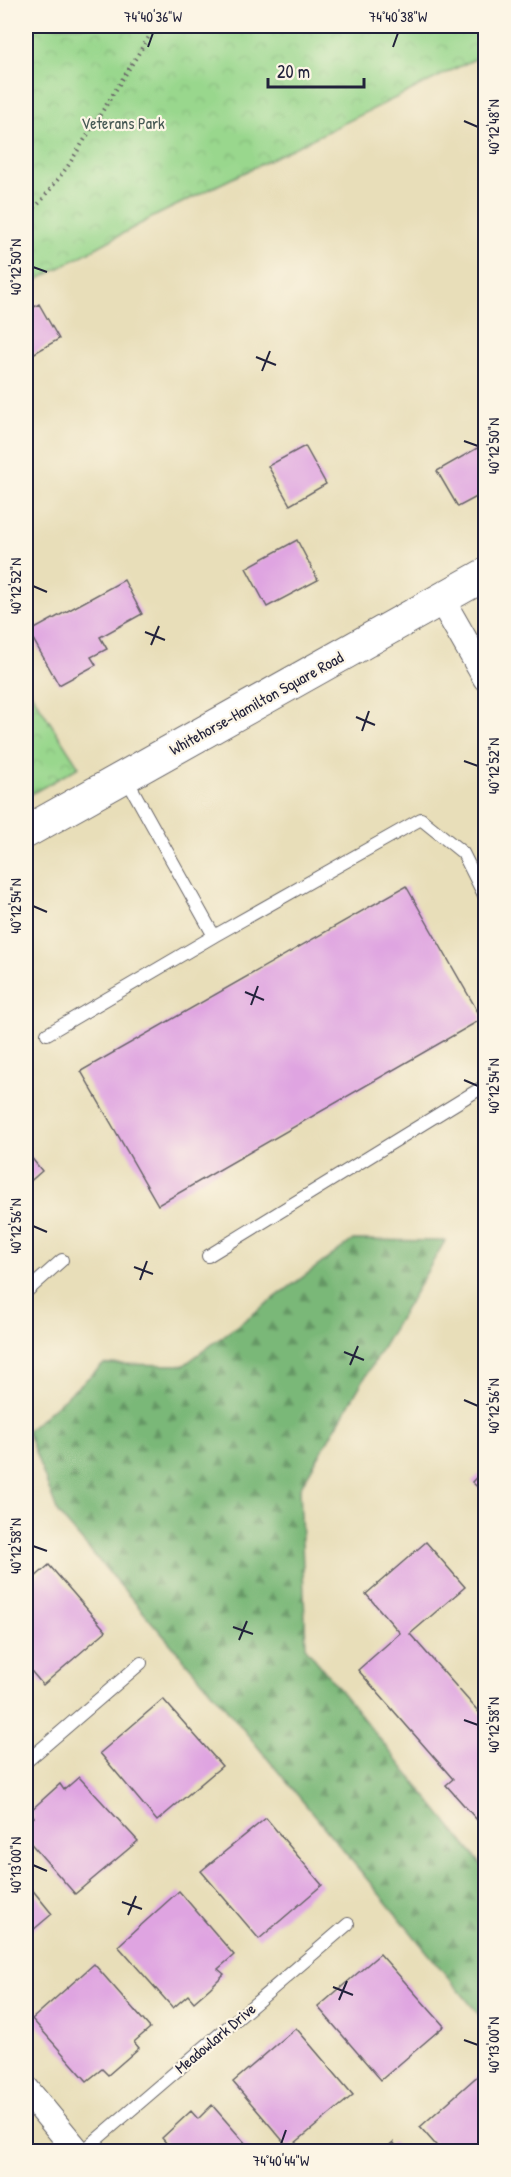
<svg xmlns="http://www.w3.org/2000/svg" width="511" height="2177" viewBox="0 0 511 2177" font-family="'Patrick Hand',sans-serif">
	<defs>
		<pattern id="forest-firs" width="22" height="20" patternUnits="userSpaceOnUse" patternTransform="scale(1.5)"><rect width="22" height="20" fill="#7ab878"/><path d="M5 1l3.5 6h-7zM16 11l3.5 6h-7z" fill="#649564"/></pattern>
		<pattern id="park-crowns" width="20" height="18" patternUnits="userSpaceOnUse" patternTransform="scale(1.5)"><rect width="20" height="18" fill="#99d78d"/><path d="M2 6a3 3 0 1 1 6 0M12 15a3 3 0 1 1 6 0" fill="none" stroke="#84b87b"/></pattern>
	</defs>
	<rect width="100%" height="100%" fill="#fcf5e5"/>
	<filter id="ink" filterUnits="userSpaceOnUse"><feTurbulence type="fractalNoise" baseFrequency=".0167" numOctaves="2"/><feDisplacementMap in="SourceGraphic" scale="12" xChannelSelector="R" yChannelSelector="G"/><feConvolveMatrix kernelMatrix="1 2 1 2 8 2 1 2 1" color-interpolation-filters="sRGB"/></filter>
	<filter id="wash" filterUnits="userSpaceOnUse"><feTurbulence type="fractalNoise" baseFrequency=".008" numOctaves="4" result="noise"/><feDisplacementMap in="SourceGraphic" scale="24" xChannelSelector="R" yChannelSelector="G"/><feGaussianBlur stdDeviation="1.35" result="paint"/><feColorMatrix in="noise" values="0 0 0 0 0 0 0 0 0 0 0 0 0 0 0 0 0 1.4 0 .05"/><feComposite in="paint" operator="in"/></filter>
	<g filter="url(#wash)">
		<rect width="100%" height="100%" fill="#e8deb9"/>
		<path fill="url(#forest-firs)" stroke="#4e6d5a" stroke-width="1.5" d="M353,1240L445,1241L300,1488L306,1648L485,1869V2022L224,1706L58,1513L27,1431L104,1364L184,1365Z"/>
		<path fill="url(#park-crowns)" stroke="#5e7c64" stroke-width="1.5" d="M26,26H485V54L153,217L26,286Z
			M26,685L79,767L26,797Z"/>
		<g id="blocks">
			<path fill="#dfa4e1" d="M39,304L59,339L26,358V312Z
				M486,443V492L458,507L437,471Z
				M305,446L326,484L290,505L268,466Z
				M297,540L318,580L267,607L246,568Z
				M124,580L142,614L100,637L107,649L91,657L96,665L59,685L29,632Z
				M406,886L482,1019L158,1205L81,1071Z
				M26,1151L42,1171L26,1185Z
				M486,1467V1495L472,1482Z
				M426,1542L465,1587L410,1634L486,1720V1830L446,1785L453,1779L358,1670L400,1633L366,1594Z
				M49,1565L106,1631L43,1685L26,1665V1585Z
				M163,1699L222,1766L157,1821L100,1753Z
				M79,1777L138,1841L75,1894L26,1838V1824L34,1817L30,1811L60,1784L64,1790Z
				M266,1818L322,1885L259,1939L201,1871Z
				M26,1882L52,1914L26,1936Z
				M179,1891L234,1955L218,1969L224,1974L210,1988L194,2002L188,1995L173,2008L118,1946Z
				M380,1954L444,2026L381,2080L318,2007Z
				M94,1964L150,2028L134,2042L139,2048L108,2075L102,2069L87,2081L32,2019Z
				M296,2028L353,2095L289,2148L233,2082Z
				M482,2072L486,2076V2152H442L420,2127Z
				M212,2105L253,2152H159L167,2144L162,2138L191,2111L198,2119Z
				M393,2142L401,2152H382Z"/>
		</g>
	</g>
	<g filter="url(#ink)">
		<use href="#blocks" fill-opacity="0" stroke="#676467" stroke-width="1.5"/>
		<g fill="none" stroke-linecap="round" stroke-linejoin="round">
			<defs>
				<path id="service" d="M126,778L214,936L421,819L463,853L486,899
					M47,1034L214,936
					M208,1256L486,1085
					M26,1292L62,1260
					M26,1762L141,1663
					M82,2152L348,1924"/>
				<path id="minor" d="M441,599L486,678
					M26,2089L78,2152"/>
				<path id="tertiary" d="M26,832L486,574"/>
			</defs>
			<use href="#service" stroke="#676467" stroke-width="14"/>
			<use href="#minor" stroke="#676467" stroke-width="28"/>
			<use href="#tertiary" stroke="#676467" stroke-width="34"/>
			<path stroke="#676467" stroke-width="4" stroke-dasharray="1.5 4.5" stroke-linecap="butt" d="M26,217L42,200L68,166L152,32L161,26"/>
			<use href="#service" stroke="#fff" stroke-width="12"/>
			<use href="#minor" stroke="#fff" stroke-width="26"/>
			<use href="#tertiary" stroke="#fff" stroke-width="32"/>
		</g>
	</g>
	<path fill="none" stroke="#22223b" stroke-width="2" d="M148,47L153,33M393,47L398,33M464,121L478,127M33,267L47,272M256,357L276,365M262,371L270,351M464,441L478,446M33,586L47,592M145,632L165,640M151,645L159,626M356,717L375,725M362,731L369,711M464,761L478,766M33,906L47,912M245,992L264,1000M251,1005L258,986M464,1080L478,1086M33,1226L47,1232M134,1267L153,1274M140,1280L147,1261M344,1352L364,1360M350,1365L358,1346M464,1400L478,1406M33,1546L47,1551M233,1627L253,1634M239,1640L247,1621M464,1720L478,1725M33,1865L47,1871M122,1902L142,1909M128,1915L136,1896M333,1987L353,1995M339,2000L347,1981M464,2040L478,2045M281,2144L286,2130"/>
	<g text-anchor="middle" stroke-width="4.5" stroke-linejoin="round" paint-order="stroke">
		<g font-size="16" fill="#465854" stroke="#fcf5e5">
			<text x="123" y="129">Veterans Park</text>
		</g>
		<g font-size="16" fill="#22223b" stroke="#fcf5e5">
			<text transform="translate(256 703) rotate(-29)" y="6">Whitehorse-Hamilton Square Road</text>
			<text transform="translate(215 2038) rotate(-40)" y="6">Meadowlark Drive</text>
		</g>
	</g>
	<rect width="511" height="2177" fill="none" stroke="#fcf5e5" stroke-width="66"/>
	<path d="M268 78v9h96v-9" fill="none" stroke="#22223b" stroke-width="3"/>
	<text x="277" y="78" font-size="18" fill="#22223b" stroke="#fcf5e5" stroke-width="4.5" paint-order="stroke">20 m</text>
	<rect x="33" y="33" width="445" height="2111" fill="none" stroke="#22223b" stroke-width="2"/>
	<g font-size="15" text-anchor="middle" fill="#22223b">
		<text x="153" y="22">74°40'36"W</text>
		<text x="398" y="22">74°40'38"W</text>
		<text transform="translate(494 127) rotate(-90)" y="5">40°12'48"N</text>
		<text transform="translate(16 267) rotate(-90)" y="5">40°12'50"N</text>
		<text transform="translate(494 446) rotate(-90)" y="5">40°12'50"N</text>
		<text transform="translate(16 586) rotate(-90)" y="5">40°12'52"N</text>
		<text transform="translate(494 766) rotate(-90)" y="5">40°12'52"N</text>
		<text transform="translate(16 906) rotate(-90)" y="5">40°12'54"N</text>
		<text transform="translate(494 1086) rotate(-90)" y="5">40°12'54"N</text>
		<text transform="translate(16 1226) rotate(-90)" y="5">40°12'56"N</text>
		<text transform="translate(494 1406) rotate(-90)" y="5">40°12'56"N</text>
		<text transform="translate(16 1546) rotate(-90)" y="5">40°12'58"N</text>
		<text transform="translate(494 1725) rotate(-90)" y="5">40°12'58"N</text>
		<text transform="translate(16 1865) rotate(-90)" y="5">40°13'00"N</text>
		<text transform="translate(494 2045) rotate(-90)" y="5">40°13'00"N</text>
		<text x="281" y="2166">74°40'44"W</text>
	</g>
</svg>
